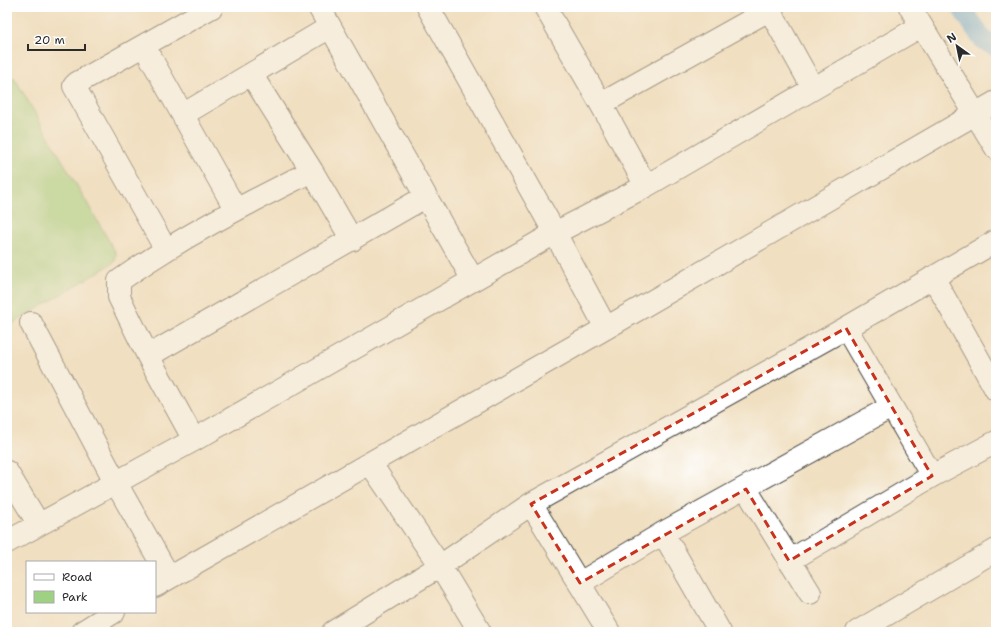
<svg xmlns="http://www.w3.org/2000/svg" width="1003" height="639" viewBox="0 0 1003 639" font-family="'Shantell Sans',sans-serif">
	<rect width="100%" height="100%" fill="#fff"/>
	<filter id="ink" filterUnits="userSpaceOnUse"><feTurbulence type="fractalNoise" baseFrequency=".025" numOctaves="2"/><feDisplacementMap in="SourceGraphic" scale="8" xChannelSelector="R" yChannelSelector="G"/><feConvolveMatrix kernelMatrix="1 2 1 2 8 2 1 2 1" color-interpolation-filters="sRGB"/></filter>
	<filter id="wash" filterUnits="userSpaceOnUse"><feTurbulence type="fractalNoise" baseFrequency=".012" numOctaves="4" result="noise"/><feDisplacementMap in="SourceGraphic" scale="16" xChannelSelector="R" yChannelSelector="G"/><feGaussianBlur stdDeviation="0.9" result="paint"/><feColorMatrix in="noise" values="0 0 0 0 0 0 0 0 0 0 0 0 0 0 0 0 0 1.4 0 .05"/><feComposite in="paint" operator="in"/></filter>
	<g filter="url(#wash)">
		<rect width="100%" height="100%" fill="#f0dfc0"/>
		<path fill="#9ed282" stroke="#647e56" d="M14,77L116,253L115,262L7,327V82Z"/>
		<g fill="none" stroke-linecap="round" stroke-linejoin="round">
			<path stroke="#61a8d8" stroke-width="20" d="M961,7L983,40L996,47"/>
		</g>
	</g>
	<g filter="url(#ink)">
		<g fill="none" stroke-linecap="round" stroke-linejoin="round">
			<defs>
				<path id="minor" d="M319,7L473,280
					M428,7L555,233L606,328
					M545,7L601,104L646,186
					M768,7L813,88
					M910,7L996,148
					M144,46L236,210
					M251,74L312,171L352,240
					M601,104L769,10
					M184,114L330,27
					M166,250L74,86L77,83L212,7
					M933,277L996,390
					M31,323L116,483L169,577
					M846,328L932,476
					M148,356L425,197
					M194,440L148,356L119,297V281C179,238 246,204 312,171
					M370,463L440,566L480,632
					M7,472L38,523
					M746,489L810,593
					M531,504L609,632
					M663,533L720,632
					M7,542L194,440L555,233L646,186L921,26
					M789,561L932,476L996,442
					M580,583L663,533L891,407
					M155,586L606,328L996,102
					M82,632L114,612
					M333,632L440,566L531,504L846,328L996,241
					M857,632L996,550"/>
			</defs>
			<use href="#minor" stroke="#494641" stroke-width="24"/>
			<use href="#minor" stroke="#fff" stroke-width="22"/>
		</g>
	</g>
	<path d="M0 0H1003V639H0ZM846,328L932,476L789,561L746,489L580,583L531,504Z" fill="#f0dfc0" fill-opacity=".55" fill-rule="evenodd"/>
	<path fill="none" stroke="#c8321e" stroke-width="3" stroke-dasharray="8 5" stroke-linejoin="round" d="M846,328L932,476L789,561L746,489L580,583L531,504Z"/>
	<rect width="1003" height="639" fill="none" stroke="#fff" stroke-width="24"/>
	<rect x="26" y="561" width="130" height="52" fill="#ffffff" stroke="#aaaaaa"/>
	<rect x="34" y="574" width="20" height="6" fill="#ffffff" stroke="#aaaaaa"/>
	<text x="62" y="581" font-size="12" fill="#2b2b2b">Road</text>
	<rect x="34" y="591" width="20" height="12" fill="#9ed282" stroke="#aaaaaa"/>
	<text x="62" y="601" font-size="12" fill="#2b2b2b">Park</text>
	<g transform="translate(957 46) rotate(327)" stroke="#ffffff" stroke-width="3" paint-order="stroke">
	<path d="M0-3L7 15L0 10L-7 15Z" fill="#2b2b2b"/>
	<text y="-6" font-size="11" font-weight="bold" text-anchor="middle" fill="#2b2b2b">N</text>
	</g>
	<path d="M28 44v6h57v-6" fill="none" stroke="#2b2b2b" stroke-width="2"/>
	<text x="34" y="44" font-size="12" fill="#2b2b2b" stroke="#ffffff" stroke-width="3" paint-order="stroke">20 m</text>
</svg>
